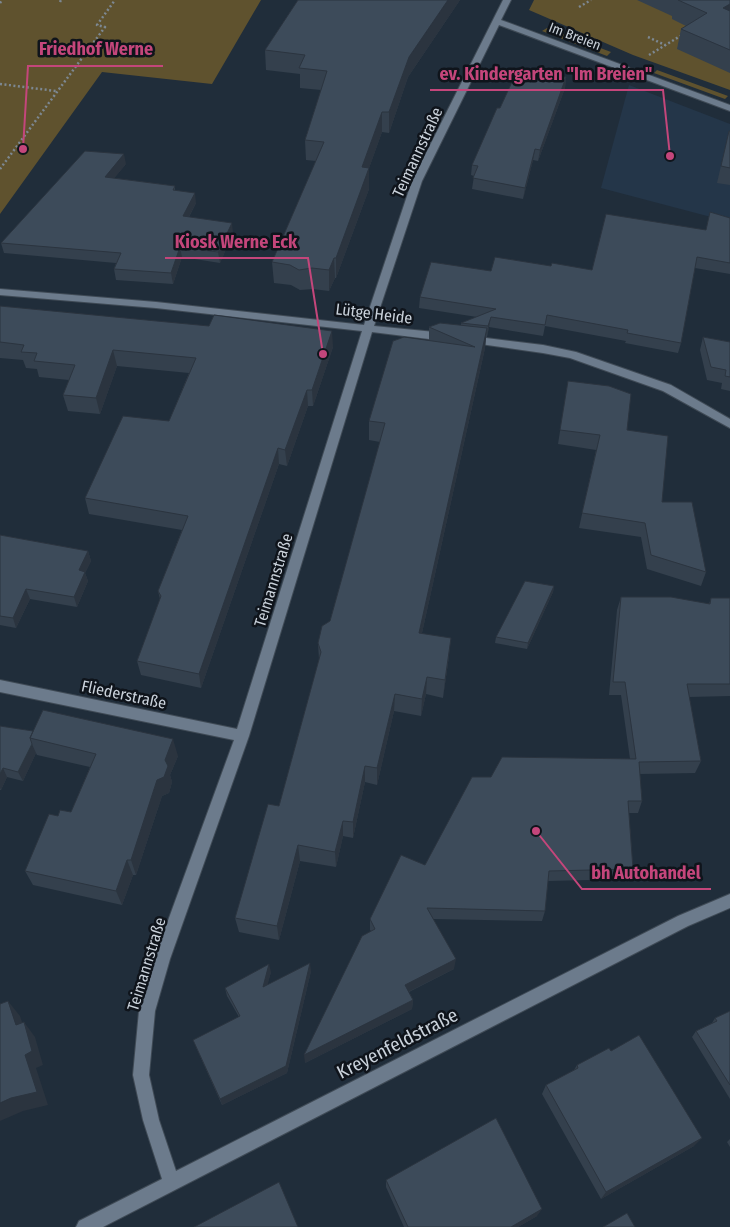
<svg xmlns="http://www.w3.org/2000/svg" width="730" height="1227" viewBox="0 0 730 1227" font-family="'Fira Sans Condensed',sans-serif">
	<rect width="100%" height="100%" fill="#202d3a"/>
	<path fill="#243649" d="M629,85L730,124V222L601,188Z"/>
	<path fill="#5f522e" d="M0,0H261L212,84L102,72L0,214Z
		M534,0H730V90L633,55L529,10Z
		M547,28L611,52L607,56L542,31Z
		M657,70L728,96L725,99L654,73Z"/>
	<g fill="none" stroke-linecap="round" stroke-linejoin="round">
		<defs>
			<path id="street" d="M503,0H511L501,20L730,105V111L499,25L422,181L374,326L445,333L450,337L445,341L372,332L249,736L170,959L155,1011L149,1075L159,1120L176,1171L678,916L730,894V908L688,926L103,1227H76L79,1221L162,1179L143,1120L133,1075L139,1011L154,959L234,740L0,692V680L237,729L362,331L156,308L0,295V289L156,302L364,325L412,181Z
				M470,336L543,345L576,352L671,385L730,419V428L663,391L570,358L543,353L466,342L465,340L466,338Z"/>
		</defs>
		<use href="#street" stroke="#3f4a55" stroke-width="2"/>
		<path stroke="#7d8892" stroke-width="2.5" stroke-dasharray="2 2.5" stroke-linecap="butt" d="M60,2L61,0
			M0,3L2,0
			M579,7L591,0
			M648,37L665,45
			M649,55L682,35
			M0,84L56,91
			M0,169L105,27L97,25L115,0"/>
		<use href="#street" fill="#6c7b8c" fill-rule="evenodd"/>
	</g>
	<path fill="#34404d" d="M298,0H460L408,77L389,133L382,132L369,168V189L336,278H335L329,291L313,289L300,290L291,285L274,283L272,262L316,161L306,160L305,140L321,90L300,88V74L266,70L265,50Z
		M637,0H730V73L677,49L681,29L686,26L672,19V16Z
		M566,77L565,88L538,161L533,160L523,199L472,189L474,176L471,175L472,165L500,108Z
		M729,131H730V185L717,183Z
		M126,164L114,178L175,186V190L196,203L189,217L233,233L220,263L182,257L173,284L116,280L114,269L116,263L4,253L1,243Z
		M710,212L730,218V274L695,268L681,343L678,353L625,343L626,341L545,326L543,336L489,327L487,337H486L485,348L422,633L449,656L443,698L426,694L421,716L394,711L377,785L365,782L353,838L343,836L336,867L300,861L279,940L239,932L235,918L279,806L319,660L318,643L330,621L380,442L369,440V421L429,340V327L461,325V323L477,317L419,308L420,297L491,271L551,266L592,270L706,230Z
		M0,306L333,347L313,406H308L287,466L279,464L201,688L141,675L137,661L160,599L158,591L182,530L89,514L85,498L169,421L189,373L117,366L100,414L68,411L63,395L69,380L39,377L37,369L26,368L23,360L0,358Z
		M703,337L730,342V391L721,389L722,383L707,380L700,350Z
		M568,381L627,430L662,502L706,572L701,586L647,569L641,537L579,528L596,450L558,444Z
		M0,535L88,551L91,561L85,573L88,581L77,607L30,599L16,628L0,625Z
		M554,586L553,592L527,649L495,643L496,637Z
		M621,597L709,604L711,598H730V696L689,697L701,761L695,773L640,774L642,801L638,813H629L633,869L628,879L548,881L545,911L542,921L433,919L454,969L409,992L413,1000L412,1009L305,1063L371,931L370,930V919L425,865L491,777L630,759L621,695H609L617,610Z
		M0,726L178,756L170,775L172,782L169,793L162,796L136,875H133L122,905L33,885L25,871L58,816L71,812L90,767L37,755L36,753L23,781L7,777L1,790H0Z
		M311,971L287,1073L222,1105L196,1047L239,1017L227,996L225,988L271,972L267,985Z
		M730,1011V1099L692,1037L696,1031L712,1023L715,1018Z
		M577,1065L694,1146L601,1199L542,1094L546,1085L574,1070Z
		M730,1139V1147L727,1142Z
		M386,1180L537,1216L518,1227H404L386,1187Z"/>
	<path fill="#2b343f" d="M448,0H460L408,77L389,133V112L409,57Z
		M730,4V20L723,8Z
		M566,77L565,88L538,161L540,150Z
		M382,112V132L362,188V167Z
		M535,149L533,160L523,199L525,188Z
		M124,154L126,164L107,187L105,177Z
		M369,168V189L336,278V258Z
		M195,193L196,203L184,226L183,216Z
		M232,223L233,233L220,263L218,252Z
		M180,247L182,257L173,284L171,273Z
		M334,258L335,278L329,291V270Z
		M491,317L487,337L488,326Z
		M487,328L485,348L418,651L419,633Z
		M332,331L333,347L313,406L312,390Z
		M113,350L117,366L100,414L96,398Z
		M307,390L308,406L287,466L285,450Z
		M278,448L279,464L201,688L199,674Z
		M88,551L91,561L85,573L88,581L77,607L74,597L79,570Z
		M554,586L553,592L527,649L528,643Z
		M26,589L30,599L16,628L13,618Z
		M451,638L449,656L443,698L445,680Z
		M427,677L426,694L421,716L422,699Z
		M395,694L394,711L377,785V768Z
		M173,739L178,756L170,775L172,782L169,793L162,796L136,875L131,860L157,780Z
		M32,744L36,753L23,781L18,772Z
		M365,766V782L353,838V822Z
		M3,768L7,777L1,790L0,788V774Z
		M343,821V836L336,867L335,852Z
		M298,845L300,861L279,940L277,926Z
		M127,860L133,875L122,905L116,891Z
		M456,959L454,969L404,994L405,985Z
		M310,963L311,971L287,1073L222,1105L220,1099Z
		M269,964L271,972L265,995L263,987Z
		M413,1000L412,1009L305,1063L304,1055Z
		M8,1001L20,1016L28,1040L16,1025Z
		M24,1022L35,1037L43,1065L36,1068L48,1105L23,1111L0,1121V1103L11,1098L25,1055Z
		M702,1138L694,1146L601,1199L606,1192Z
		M542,1209L537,1216L518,1227H511Z"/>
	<path fill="#3d4b5a" stroke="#2b343f" d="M298,0H448L409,57L389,112H382L362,167L369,168L336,258H334L329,270L312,268L299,270L290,265L272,262L324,142L305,140L327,71L299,68L305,55L265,50Z
		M678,0H730V4L723,8L730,11V50L681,29L707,13Z
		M518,69L566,77L540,150L535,149L525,188L473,178L478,166L472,165L497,108H500Z
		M729,131H730V168L721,166Z
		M85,151L124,154L105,177L175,186L173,190L195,193L183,216L232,223L218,252L180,247L171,273L114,269L121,253L1,243Z
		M710,212L730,218V263L697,257L681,343L627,333L628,330L547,315L545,325L491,317L488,326L461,323L496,309L420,297L431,262L491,271L495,257L551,266L552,263L592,270L606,214L706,230Z
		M0,306L209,326L214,315L332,331L312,390H307L285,450L278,448L199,674L137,661L161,596L158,591L188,516L85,498L123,416L169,421L196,358L113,350L96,398L63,395L75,365L34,361L37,353L21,352L24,345L0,342Z
		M440,323L487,328L419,633L451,638L445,680L427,677L422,699L395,694L377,768L365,766L353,822L343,821L335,852L298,845L277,926L235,918L268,804L279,806L321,652L318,643L322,626L330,621L385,423L369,421L393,341L404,337L475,347L429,327Z
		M703,337L730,342V377L725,376L726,370L711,367Z
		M568,381L609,386L631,394L627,430L668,436L662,502H692L706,572L651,555L645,523L582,513L600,435L560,430Z
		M0,535L88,551L79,570L85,572L74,597L26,589L13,618L0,616Z
		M525,581L554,586L528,643L496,637Z
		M621,597H671L710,604L711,598H730V684H687L701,761L639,762L642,801H628L633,869L549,871L545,911L427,908L456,959L405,985L413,1000L304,1055L362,936L375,929L370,919L401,855L425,865L472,777H491L502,757L636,759L625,682H613Z
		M43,710L173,739L165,760L168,766L164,777L157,780L131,860H127L116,891L25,871L49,814L58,816L60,810L71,812L96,754L30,738Z
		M0,726L33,731L30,738L32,744L18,772L3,768L0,774Z
		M310,963L286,1066L220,1099L193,1040L240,1016L225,988L269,964L263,987Z
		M8,1001L16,1025L24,1022L32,1051L25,1055L37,1092L11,1098L0,1103V1004Z
		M730,1011V1085L696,1031L717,1021L715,1018Z
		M639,1035L702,1138L606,1192L546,1085L578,1068L577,1065L609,1048L611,1051Z
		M496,1118L542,1209L511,1227H408L386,1180Z
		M279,1182L298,1227H194Z
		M627,1213L635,1227H603Z"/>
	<g text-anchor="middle" stroke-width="5" stroke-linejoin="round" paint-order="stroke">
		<g font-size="14" fill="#cad2db" stroke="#0f141b">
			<text transform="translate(575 36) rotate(21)" y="5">Im Breien</text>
		</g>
		<g font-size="16" fill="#cad2db" stroke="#0f141b">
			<text transform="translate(417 152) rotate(-65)" y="6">Teimannstraße</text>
			<text transform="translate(374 313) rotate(7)" y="6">Lütge Heide</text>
			<text transform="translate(273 580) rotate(-73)" y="6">Teimannstraße</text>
			<text transform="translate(124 694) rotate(12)" y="6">Fliederstraße</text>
			<text transform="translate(146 964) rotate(-73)" y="6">Teimannstraße</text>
		</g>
		<g font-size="19" fill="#cad2db" stroke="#0f141b">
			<text transform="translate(397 1043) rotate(-27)" y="7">Kreyenfeldstraße</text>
		</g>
	</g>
	<path fill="none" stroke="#c4467b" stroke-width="2" d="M23 149L28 66H163M670 156L663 90H430M323 354L308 258H165M536 831L582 889H711"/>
	<g fill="#c4467b" stroke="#0f141b" stroke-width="2">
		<circle cx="23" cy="149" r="5"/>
		<circle cx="670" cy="156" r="5"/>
		<circle cx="323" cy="354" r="5"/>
		<circle cx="536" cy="831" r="5"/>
	</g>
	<g font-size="18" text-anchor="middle" font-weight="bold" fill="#c4467b" stroke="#0f141b" stroke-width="5" stroke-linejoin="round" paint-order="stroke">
		<text x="96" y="55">Friedhof Werne</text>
		<text x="546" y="80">ev. Kindergarten "Im Breien"</text>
		<text x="236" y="248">Kiosk Werne Eck</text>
		<text x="646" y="879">bh Autohandel</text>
	</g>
</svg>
